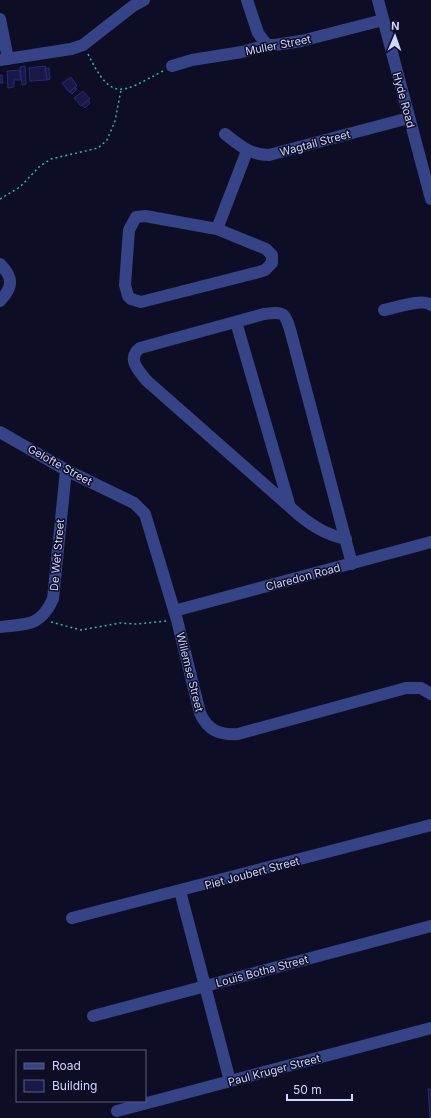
<svg xmlns="http://www.w3.org/2000/svg" width="431" height="1118" viewBox="0 0 431 1118" font-family="Inter,sans-serif">
	<rect width="100%" height="100%" fill="#0d0e26"/>
	<path fill="#191948" stroke="#292975" d="M25,66L26,84L22,85L20,67Z
		M45,66L47,80L30,81L29,68Z
		M45,68H49L50,79L47,80Z
		M20,70L21,80H14V87L8,88L7,71Z
		M0,75H2L3,83H0Z
		M71,77L77,86L69,92L62,83Z
		M75,87L77,89L72,94L70,92Z
		M83,91L90,99L81,106L74,98Z
		M88,100L90,103L85,108L82,105Z
		M428,1089H431V1118H430Z"/>
	<g fill="none" stroke-linecap="round" stroke-linejoin="round">
		<path stroke="#28bd97" stroke-width="1.5" stroke-dasharray="2 3" stroke-linecap="butt" d="M88,54C112,103 121,93 163,71
			M0,199L20,187L40,166L51,159L98,148L107,140L115,121L121,90
			M51,622L81,630L120,623L136,624L167,621"/>
		<path stroke="#364387" stroke-width="12" d="M247,0L258,33L267,45
			M378,0L431,199
			M0,19L8,59
			M0,60L71,49L83,45L133,6L144,0
			M172,66L192,60L242,52L267,45H275L301,41L383,20
			M225,134C239,145 250,155 269,155L409,118
			M145,216L217,229L266,249L272,255V263L265,270L259,272L141,302L131,299L128,296L125,285L129,230L136,217Z
			M217,229L247,151
			M0,264C14,278 13,287 0,301
			M384,310C395,308 423,298 431,305
			M236,322L289,504
			M0,432L66,470L134,503L145,514L177,620L200,713C208,731 220,735 238,734L406,688H421L431,694
			M346,539C327,535 314,527 299,515L147,381C139,371 126,359 140,348L264,314C285,311 285,313 291,333L352,564
			M174,611L431,542
			M0,627C27,624 40,627 53,599L66,470
			M180,891L230,1081
			M72,918L431,825
			M93,1016L431,926
			M117,1111L431,1028"/>
	</g>
	<g text-anchor="middle" stroke-width="3" stroke-linejoin="round" paint-order="stroke">
		<g font-size="11" fill="#d2d6ff" stroke="#0d0e26">
			<text transform="translate(278 45) rotate(-11)" y="4">Muller Street</text>
			<text transform="translate(404 100) rotate(75)" y="4">Hyde Road</text>
			<text transform="translate(315 143) rotate(-15)" y="4">Wagtail Street</text>
			<text transform="translate(60 465) rotate(29)" y="4">Gelofte Street</text>
			<text transform="translate(57 555) rotate(-85)" y="4">De Wet Street</text>
			<text transform="translate(303 577) rotate(-15)" y="4">Claredon Road</text>
			<text transform="translate(190 672) rotate(76)" y="4">Willemse Street</text>
			<text transform="translate(252 873) rotate(-15)" y="4">Piet Joubert Street</text>
			<text transform="translate(262 971) rotate(-15)" y="4">Louis Botha Street</text>
			<text transform="translate(274 1070) rotate(-15)" y="4">Paul Kruger Street</text>
		</g>
	</g>
	<rect x="16" y="1050" width="130" height="52" fill="#0d0e26" stroke="#5c5e7d"/>
	<rect x="24" y="1063" width="20" height="6" fill="#364387" stroke="#5c5e7d"/>
	<text x="52" y="1070" font-size="12" fill="#d2d6ff">Road</text>
	<rect x="24" y="1080" width="20" height="12" fill="#191948" stroke="#5c5e7d"/>
	<text x="52" y="1090" font-size="12" fill="#d2d6ff">Building</text>
	<g transform="translate(395 36) rotate(2)" stroke="#0d0e26" stroke-width="3" paint-order="stroke">
	<path d="M0-3L7 15L0 10L-7 15Z" fill="#d2d6ff"/>
	<text y="-6" font-size="11" font-weight="bold" text-anchor="middle" fill="#d2d6ff">N</text>
	</g>
	<path d="M287 1094v6h65v-6" fill="none" stroke="#d2d6ff" stroke-width="2"/>
	<text x="293" y="1094" font-size="12" fill="#d2d6ff" stroke="#0d0e26" stroke-width="3" paint-order="stroke">50 m</text>
</svg>
